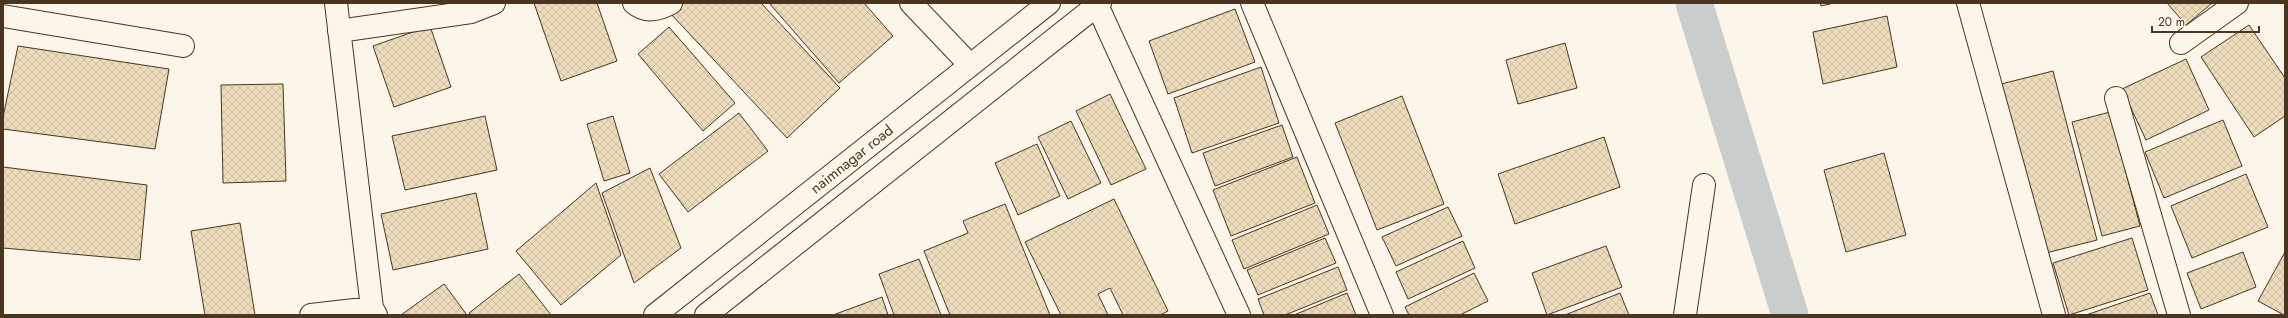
<svg xmlns="http://www.w3.org/2000/svg" width="2288" height="318" font-family="Jost,sans-serif">
<style>
.lines{fill:none;stroke-linecap:round;stroke-linejoin:round}
.canal{stroke:#c9cecd;stroke-width:37}
.building{fill:url(#building-cross-hatch);stroke:#4a3520}
.street-casing{stroke:#4a3520;stroke-width:24}
.highway-casing{stroke:#4a3520;stroke-width:24}
.street{stroke:#fbf6e9;stroke-width:22}
.highway{stroke:#fbf6e9;stroke-width:22}
.labels{text-anchor:middle;dominant-baseline:central;stroke-width:3;stroke-linejoin:round;paint-order:stroke}
.street-label{font-size:15px;fill:#4a3520;stroke:#fbf6e9}
</style>
<defs>
<pattern id="building-cross-hatch" width="8" height="8" patternUnits="userSpaceOnUse"><rect width="8" height="8" fill="#ecdcbc"/><path d="M0 0l8 8M0 8l8-8" fill="none" stroke="#ccbda1"/></pattern>
</defs>
<rect width="100%" height="100%" fill="#fbf6e9"/>
<g class="lines">
<path class="canal" d="M 1694,3 L 1790,315"/>
</g>
<path class="building" d="M 534,3 L 597,3 L 617,61 L 561,81 Z
M 680,3 L 761,3 L 840,88 L 787,138 L 670,13 Z
M 769,3 L 864,3 L 893,36 L 839,83 Z
M 1820,3 L 1834,3 L 1821,6 Z
M 2167,3 L 2212,3 L 2186,25 Z
M 1235,9 L 1255,62 L 1168,94 L 1149,41 Z
M 1887,16 L 1897,67 L 1823,84 L 1813,32 Z
M 2249,25 L 2285,78 L 2285,116 L 2254,137 L 2201,57 Z
M 430,26 L 451,87 L 394,107 L 373,46 Z
M 669,27 L 735,103 L 703,131 L 638,54 Z
M 1565,43 L 1577,88 L 1518,104 L 1506,60 Z
M 18,46 L 169,69 L 155,149 L 3,129 L 3,117 Z
M 2186,59 L 2209,110 L 2146,140 L 2122,89 Z
M 1261,67 L 1279,123 L 1192,153 L 1174,98 Z
M 2053,71 L 2097,240 L 2046,253 L 2001,84 Z
M 283,84 L 286,181 L 223,183 L 221,85 Z
M 1110,94 L 1146,169 L 1111,185 L 1076,111 Z
M 1402,96 L 1444,204 L 1377,230 L 1335,123 Z
M 2110,112 L 2140,226 L 2102,236 L 2072,122 Z
M 739,113 L 768,151 L 688,212 L 659,174 Z
M 485,116 L 497,170 L 405,190 L 392,136 Z
M 613,116 L 630,173 L 604,181 L 587,124 Z
M 2223,120 L 2242,166 L 2164,198 L 2145,152 Z
M 1071,121 L 1101,183 L 1068,199 L 1038,137 Z
M 1282,125 L 1293,157 L 1215,186 L 1203,153 Z
M 1604,137 L 1620,187 L 1515,224 L 1498,174 Z
M 1037,144 L 1060,196 L 1018,215 L 995,163 Z
M 1884,153 L 1906,235 L 1846,252 L 1824,170 Z
M 1297,157 L 1315,203 L 1231,236 L 1213,190 Z
M 3,167 L 147,185 L 140,260 L 3,248 Z
M 650,168 L 681,248 L 634,283 L 602,193 Z
M 2246,174 L 2268,227 L 2192,258 L 2171,206 Z
M 596,183 L 621,255 L 561,305 L 516,251 Z
M 476,193 L 488,249 L 393,270 L 381,214 Z
M 1114,199 L 1168,311 L 1160,315 L 1123,315 L 1110,288 L 1098,294 L 1108,315 L 1061,315 L 1025,242 Z
M 1005,204 L 1050,315 L 950,315 L 924,251 L 968,233 L 963,221 Z
M 1317,205 L 1329,234 L 1244,269 L 1232,240 Z
M 1448,207 L 1462,236 L 1396,266 L 1382,237 Z
M 240,223 L 255,315 L 205,315 L 191,231 Z
M 1325,238 L 1336,263 L 1258,295 L 1247,270 Z
M 2132,238 L 2148,290 L 2069,315 L 2053,263 Z
M 1463,241 L 1475,268 L 1408,299 L 1396,272 Z
M 1606,246 L 1622,287 L 1547,315 L 1532,273 Z
M 2243,252 L 2256,287 L 2201,309 L 2187,273 Z
M 2285,252 L 2285,315 L 2284,315 L 2258,301 Z
M 919,259 L 941,315 L 894,315 L 879,274 Z
M 1338,267 L 1347,290 L 1285,315 L 1264,315 L 1258,299 Z
M 1474,273 L 1488,301 L 1460,315 L 1409,315 L 1405,307 Z
M 519,274 L 551,315 L 471,315 L 469,313 Z
M 444,284 L 467,315 L 401,315 Z
M 1347,293 L 1356,315 L 1294,315 Z
M 1620,293 L 1629,315 L 1565,315 Z
M 2150,293 L 2158,315 L 2086,315 Z
M 882,297 L 888,315 L 833,315 Z"/>
<g class="lines">
<defs>
<path id="street" d="M 336,3 L 372,308 L 376,315
M 634,3 C 646,13 658,10 671,3
M 911,3 L 970,65
M 1252,3 L 1382,315
M 1968,3 L 2054,315
M 1097,5 L 1239,315
M 3,16 L 183,46
M 339,31 L 471,12 L 494,3
M 2181,43 L 2237,3
M 2116,98 L 2179,315
M 311,315 L 372,308
M 1685,315 L 1704,185"/>
<g id="highway">
<path id="s1" d="M 655,315 L 1049,3"/>
<path d="M 706,315 L 1100,3"/>
</g>
</defs>
<use href="#street" class="street-casing"/>
<use href="#highway" class="highway-casing"/>
<use href="#street" class="street"/>
<use href="#highway" class="highway"/>
</g>
<g class="labels">
<g class="street-label">
<text stroke="none"><textPath href="#s1" startOffset="251">naimnagar road</textPath></text>
</g>
</g>
<rect width="2288" height="318" fill="none" stroke="#4a3520" stroke-width="8"/>
<path d="M2152 26v6h107v-6" fill="none" stroke="#4a3520" stroke-width="2"/>
<text x="2158" y="26" font-size="12" fill="#4a3520" stroke="#fbf6e9" stroke-width="3" paint-order="stroke">20 m</text>
</svg>
